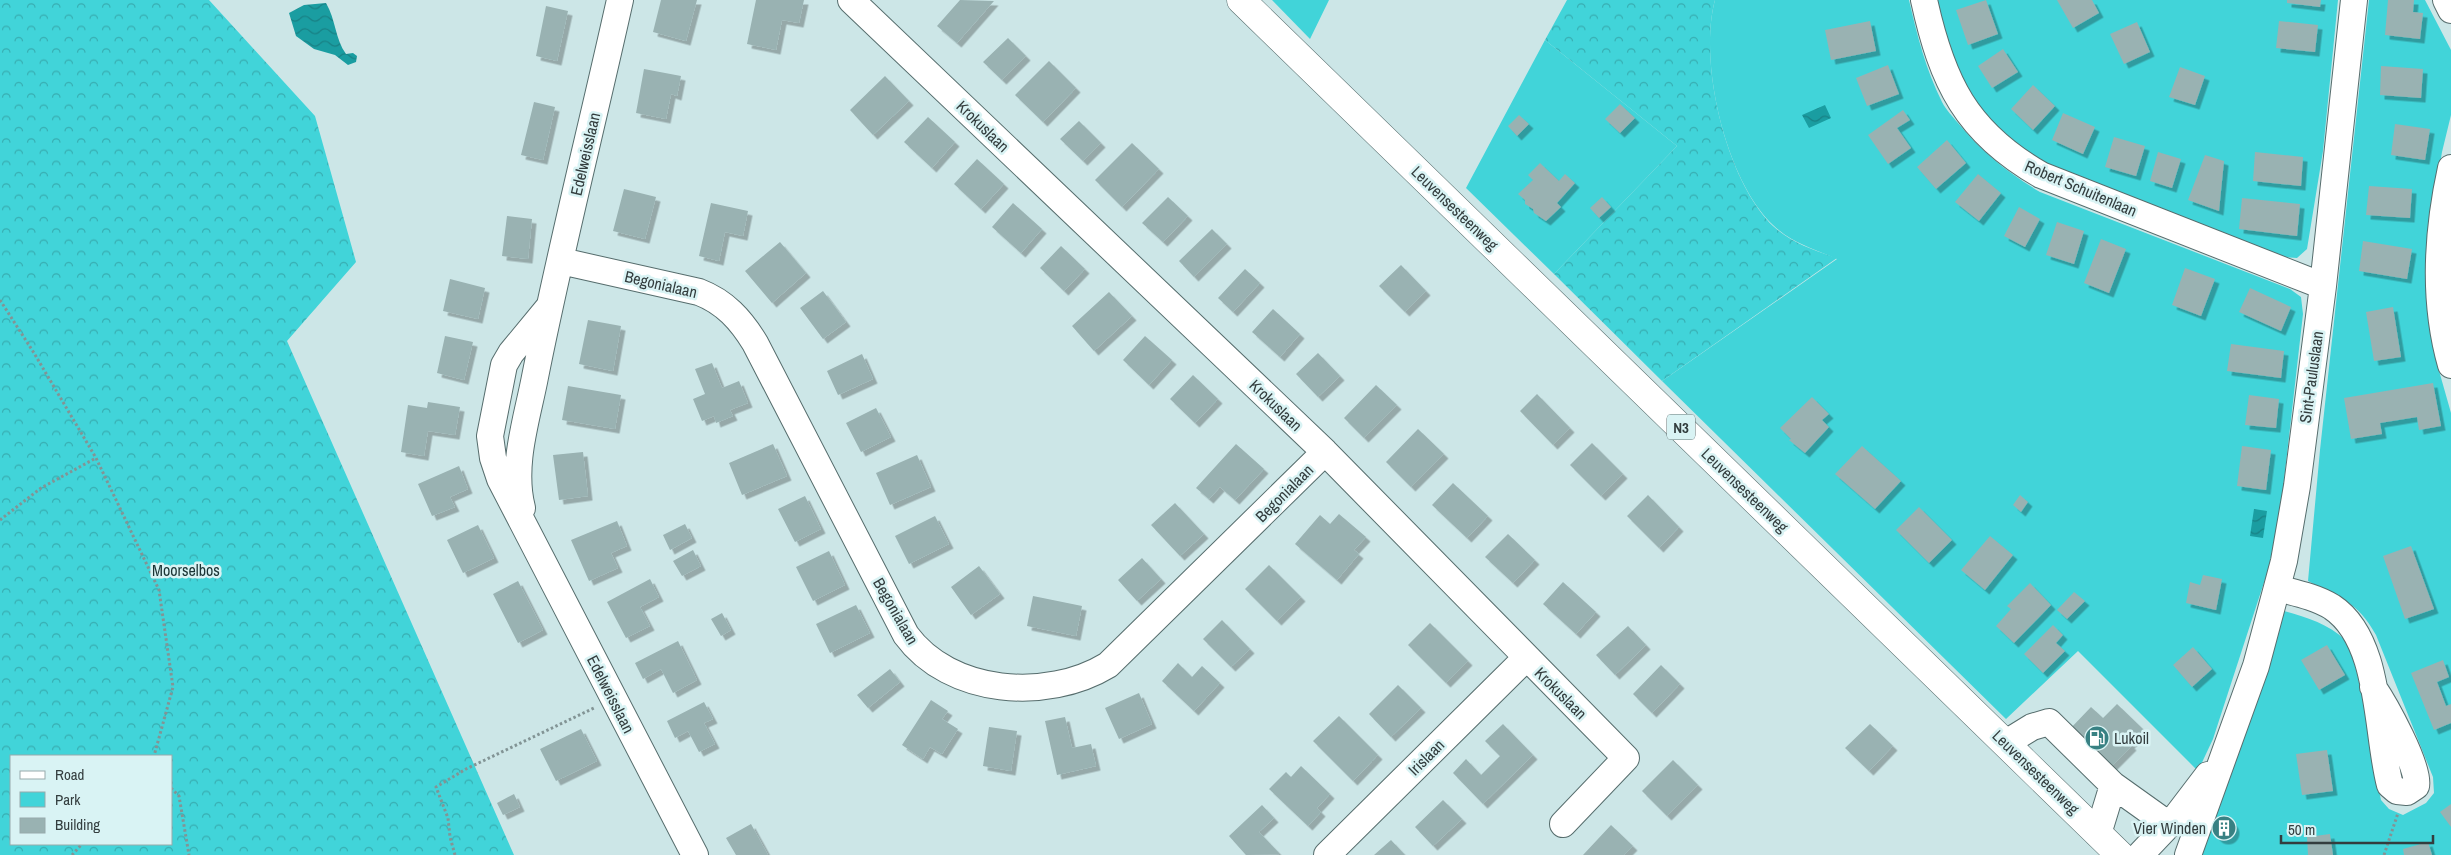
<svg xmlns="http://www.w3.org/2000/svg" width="2451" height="855" font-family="'Archivo Narrow',sans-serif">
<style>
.green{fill:#41d4d9}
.forest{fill:url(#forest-crowns);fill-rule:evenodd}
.water{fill:url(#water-waves)}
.building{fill:#99b2b2;filter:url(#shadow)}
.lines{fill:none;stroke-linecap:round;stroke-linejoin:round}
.minor-casing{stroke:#566d6d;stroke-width:28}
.major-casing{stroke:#566d6d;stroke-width:29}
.path{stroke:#829495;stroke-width:3;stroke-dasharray:2.5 2.5;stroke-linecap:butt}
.minor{stroke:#fff;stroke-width:26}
.major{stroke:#fff;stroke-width:28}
.labels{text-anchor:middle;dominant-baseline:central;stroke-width:5;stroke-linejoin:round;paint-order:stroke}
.shield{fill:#d9f3f4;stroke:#657475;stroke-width:1}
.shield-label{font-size:15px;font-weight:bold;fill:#333d3e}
.street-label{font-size:16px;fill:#333d3e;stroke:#d9f3f4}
.park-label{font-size:16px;fill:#1a3435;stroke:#d9f3f4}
.poi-label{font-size:16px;fill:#333d3e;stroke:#d9f3f4;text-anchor:start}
</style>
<defs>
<pattern id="forest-crowns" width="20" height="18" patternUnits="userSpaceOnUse" patternTransform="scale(1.25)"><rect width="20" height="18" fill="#41d4d9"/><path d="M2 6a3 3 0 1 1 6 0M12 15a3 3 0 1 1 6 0" fill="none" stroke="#37adb1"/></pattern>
<pattern id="water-waves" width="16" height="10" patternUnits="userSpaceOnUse" patternTransform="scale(1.25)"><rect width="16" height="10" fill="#1a9da1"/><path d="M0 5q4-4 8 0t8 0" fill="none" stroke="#188185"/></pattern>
<filter id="shadow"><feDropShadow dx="4.5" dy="4.5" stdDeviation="0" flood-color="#0004"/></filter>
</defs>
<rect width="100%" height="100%" fill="#cce6e7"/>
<path class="green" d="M 1272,0 L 1329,0 L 1310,39 Z
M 1715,0 L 1909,0 C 1917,35 1926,70 1942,102 C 1946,110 1953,117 1958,123 C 1982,152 2008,173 2040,192 L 2290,289 L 2301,297 L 2303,314 L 2282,498 L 2269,567 L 2213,739 L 2198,771 L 2078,651 L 2006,719 L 1662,381 L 1837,259 C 1813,248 1793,244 1773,225 C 1726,181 1698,62 1715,0 Z
M 1932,0 L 2338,0 L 2323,151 L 2307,249 L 2297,258 L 2281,257 L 2056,171 L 2014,144 L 1969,98 Z
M 2369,0 L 2425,0 L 2451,50 L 2451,115 L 2442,152 L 2433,206 L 2428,312 L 2434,353 L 2451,413 L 2451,855 L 2201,855 L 2284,611 C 2305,617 2329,624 2345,640 C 2358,653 2376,774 2381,800 L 2389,809 L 2403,815 L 2426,803 L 2434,793 L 2433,777 L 2376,635 C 2357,601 2340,598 2308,581 L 2320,450 Z
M 1545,40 L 1677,146 L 1554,274 L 1466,188 Z"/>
<path class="forest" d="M 0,0 L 209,0 L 315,116 L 356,262 L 287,341 L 514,855 L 0,855 ZM 11,756 L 171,756 L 171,844 L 11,844 Z
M 1567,0 L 1715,0 C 1698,62 1726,181 1773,226 C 1792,243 1813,250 1837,258 L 1662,381 L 1554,274 L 1677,146 L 1545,40 Z"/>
<path class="water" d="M 326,3 C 336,20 335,39 346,54 L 353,53 L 357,56 L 356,62 L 348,65 L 335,55 L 314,49 L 296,36 L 289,13 L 304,5 Z
M 1825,105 L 1831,118 L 1809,128 L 1802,115 Z
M 2254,509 L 2267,511 L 2263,538 L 2250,536 Z"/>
<path class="building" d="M 661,0 L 697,0 L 686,41 L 653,32 Z
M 756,0 L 804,0 L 799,23 L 782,20 L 776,50 L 747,44 Z
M 960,0 L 994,1 L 957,43 L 937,26 Z
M 1986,0 L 1998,34 L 1968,45 L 1956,10 Z
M 2057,0 L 2092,0 L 2099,13 L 2073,28 Z
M 2287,0 L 2321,0 L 2320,7 L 2287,3 Z
M 2388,0 L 2414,0 L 2413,12 L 2423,13 L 2420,39 L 2385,35 Z
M 546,6 L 568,11 L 557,61 L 536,56 Z
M 1870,21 L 1876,51 L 1831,60 L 1825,30 Z
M 2279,21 L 2318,25 L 2315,52 L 2276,48 Z
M 2137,22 L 2150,52 L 2124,64 L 2110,34 Z
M 1008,38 L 1026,56 L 1002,80 L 983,62 Z
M 2003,49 L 2018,72 L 1992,88 L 1978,66 Z
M 1049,61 L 1076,88 L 1043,122 L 1015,95 Z
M 1888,65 L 1899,94 L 1867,106 L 1856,78 Z
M 2381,66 L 2423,69 L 2421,98 L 2380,95 Z
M 2180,67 L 2205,76 L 2195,105 L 2169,97 Z
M 644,69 L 681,76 L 677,96 L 671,94 L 666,119 L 636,113 Z
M 885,76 L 909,101 L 873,135 L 850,110 Z
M 2033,85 L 2055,106 L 2033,130 L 2011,109 Z
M 534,102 L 555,107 L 543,160 L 521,155 Z
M 1620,104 L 1635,118 L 1620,133 L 1605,119 Z
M 1903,110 L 1910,120 L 1897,128 L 1911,148 L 1888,164 L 1868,135 Z
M 2063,113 L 2095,127 L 2083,154 L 2052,140 Z
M 1519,115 L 1529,124 L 1517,136 L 1508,126 Z
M 928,117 L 955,142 L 932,168 L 904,142 Z
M 1079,121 L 1101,143 L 1083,161 L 1060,139 Z
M 2395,124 L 2430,129 L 2425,160 L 2391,155 Z
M 2114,137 L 2145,146 L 2136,176 L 2105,167 Z
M 1947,140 L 1966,163 L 1936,189 L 1917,167 Z
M 1132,143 L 1159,169 L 1122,207 L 1095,180 Z
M 2158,152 L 2181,159 L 2172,188 L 2150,181 Z
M 2255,152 L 2303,157 L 2301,186 L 2253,181 Z
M 2205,155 L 2224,161 L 2219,211 L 2188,200 Z
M 977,159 L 1004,184 L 981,209 L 954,184 Z
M 1540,163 L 1559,181 L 1565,174 L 1575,183 L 1557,203 L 1561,207 L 1546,221 L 1534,213 L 1533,209 L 1525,204 L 1525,200 L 1518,194 L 1533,180 L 1528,175 Z
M 1978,174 L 2001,193 L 1979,221 L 1955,202 Z
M 2369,186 L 2412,189 L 2410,218 L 2366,215 Z
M 624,189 L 656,197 L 645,239 L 613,231 Z
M 1168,197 L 1188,216 L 1163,242 L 1142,223 Z
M 1602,197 L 1611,207 L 1599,218 L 1590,208 Z
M 2242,198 L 2300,204 L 2297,236 L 2239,229 Z
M 711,203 L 748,211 L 743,236 L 725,232 L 719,261 L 699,256 Z
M 1013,203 L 1042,229 L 1021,253 L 992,227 Z
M 2019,207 L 2040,219 L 2025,247 L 2004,236 Z
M 507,216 L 532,219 L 528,259 L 502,256 Z
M 2057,222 L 2084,231 L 2074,264 L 2046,255 Z
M 1212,229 L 1227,244 L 1194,277 L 1179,261 Z
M 2101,239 L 2126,249 L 2109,293 L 2084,283 Z
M 2363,241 L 2412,249 L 2407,279 L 2359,271 Z
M 780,242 L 806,273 L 772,303 L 745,271 Z
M 1061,246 L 1085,269 L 1064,291 L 1040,268 Z
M 1401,265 L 1426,291 L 1405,312 L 1379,286 Z
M 2185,268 L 2215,279 L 2201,316 L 2172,305 Z
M 1245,269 L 1260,283 L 1233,312 L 1218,298 Z
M 450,279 L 485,288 L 478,319 L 443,311 Z
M 2250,288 L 2291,307 L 2281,331 L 2239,312 Z
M 823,291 L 846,322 L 823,339 L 800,308 Z
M 1109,292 L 1132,316 L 1094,351 L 1072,326 Z
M 2393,307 L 2401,357 L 2374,361 L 2366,312 Z
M 1273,309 L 1300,334 L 1280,357 L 1252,332 Z
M 588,320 L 621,326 L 613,371 L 579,364 Z
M 445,336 L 473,342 L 464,380 L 437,373 Z
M 1145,336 L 1172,360 L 1149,385 L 1123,360 Z
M 2231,344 L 2284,351 L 2281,378 L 2227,371 Z
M 1318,353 L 1340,376 L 1318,397 L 1296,374 Z
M 862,354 L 873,379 L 838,395 L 827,371 Z
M 712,363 L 722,388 L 739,381 L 748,403 L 730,410 L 733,416 L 716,423 L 714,416 L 702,421 L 693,399 L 705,394 L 695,369 Z
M 1193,375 L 1218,399 L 1195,423 L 1170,399 Z
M 2433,383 L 2441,426 L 2419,430 L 2417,417 L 2380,423 L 2382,434 L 2351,439 L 2344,398 Z
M 1376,385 L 1397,405 L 1364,438 L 1344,418 Z
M 568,386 L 621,395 L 615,429 L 562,420 Z
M 1537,394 L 1570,428 L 1553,445 L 1520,411 Z
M 2249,395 L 2279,399 L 2276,428 L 2245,425 Z
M 1812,397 L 1829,414 L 1822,420 L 1829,427 L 1805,453 L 1789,440 L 1791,439 L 1780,428 Z
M 428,402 L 460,407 L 455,435 L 428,431 L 424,456 L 401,452 L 408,405 L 427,408 Z
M 876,408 L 891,437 L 861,452 L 846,423 Z
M 1418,429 L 1444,454 L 1411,487 L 1386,462 Z
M 1592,443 L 1623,474 L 1601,496 L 1570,465 Z
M 773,444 L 787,476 L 742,495 L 729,463 Z
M 1236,444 L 1264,469 L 1235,500 L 1220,487 L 1209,499 L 1196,488 Z
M 1862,446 L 1901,481 L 1875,509 L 1835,474 Z
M 2242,446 L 2271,450 L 2266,490 L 2237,486 Z
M 583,452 L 588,496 L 559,500 L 553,455 Z
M 917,455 L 931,487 L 890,505 L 876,473 Z
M 459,466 L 468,489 L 450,497 L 455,507 L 432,516 L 418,484 Z
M 1453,483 L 1488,516 L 1467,538 L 1432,505 Z
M 1648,495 L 1679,527 L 1659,548 L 1627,516 Z
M 2020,495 L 2028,502 L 2021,512 L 2013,505 Z
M 805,496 L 821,529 L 795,542 L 778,509 Z
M 1175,503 L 1204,534 L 1180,556 L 1151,525 Z
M 1919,507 L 1952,540 L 1929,563 L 1896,530 Z
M 1339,514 L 1366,537 L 1354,550 L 1359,554 L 1337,580 L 1295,544 L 1320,515 L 1330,524 Z
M 935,516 L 949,544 L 909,564 L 895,536 Z
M 617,521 L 627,546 L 611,553 L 618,568 L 589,581 L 571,540 Z
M 685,524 L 692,538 L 670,550 L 663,535 Z
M 478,525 L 494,558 L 463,573 L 447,540 Z
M 1508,534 L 1535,560 L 1513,583 L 1485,557 Z
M 1990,536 L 2013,555 L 1985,590 L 1961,570 Z
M 2411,546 L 2434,609 L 2405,619 L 2383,556 Z
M 693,550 L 701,566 L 682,576 L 673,561 Z
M 829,551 L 845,585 L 813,601 L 796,567 Z
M 1142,558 L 1161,579 L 1137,601 L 1118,580 Z
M 1269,565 L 1301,597 L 1277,621 L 1245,589 Z
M 979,566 L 1000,594 L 971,615 L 951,587 Z
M 2203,575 L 2222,579 L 2216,610 L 2186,603 L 2190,582 L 2200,585 Z
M 650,579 L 659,597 L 640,607 L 650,626 L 626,638 L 607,602 Z
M 518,581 L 543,630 L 518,643 L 493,594 Z
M 1563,582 L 1596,612 L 1576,634 L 1543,604 Z
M 2030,583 L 2051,605 L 2014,643 L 1996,626 L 2011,609 L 2007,606 Z
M 2074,592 L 2085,601 L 2067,619 L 2057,610 Z
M 1033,596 L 1082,606 L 1076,636 L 1027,626 Z
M 856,605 L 870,633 L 830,653 L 816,624 Z
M 722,613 L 731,630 L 721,636 L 711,619 Z
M 1222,620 L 1250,649 L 1231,667 L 1203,639 Z
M 1430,623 L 1468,661 L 1446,683 L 1408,645 Z
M 2053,625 L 2063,635 L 2056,643 L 2065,651 L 2043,673 L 2024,654 Z
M 1628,626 L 1646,645 L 1615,675 L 1596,655 Z
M 678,641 L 697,680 L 673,693 L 661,669 L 643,679 L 635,663 Z
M 2327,645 L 2345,675 L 2319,690 L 2301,660 Z
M 2193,647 L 2212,669 L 2192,687 L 2173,665 Z
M 2443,660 L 2449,677 L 2437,682 L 2446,706 L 2451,704 L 2451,723 L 2434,730 L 2411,673 Z
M 1178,663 L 1192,677 L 1202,666 L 1220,683 L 1194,711 L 1162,681 Z
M 1661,665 L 1680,684 L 1652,713 L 1633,694 Z
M 890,669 L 900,682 L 868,708 L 857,695 Z
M 1398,685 L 1421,708 L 1391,737 L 1369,714 Z
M 1139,693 L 1152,724 L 1119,739 L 1105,708 Z
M 931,700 L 948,711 L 942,719 L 958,729 L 942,754 L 930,747 L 923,759 L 902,745 Z
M 704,702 L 713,719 L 704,723 L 715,744 L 699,752 L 688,731 L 675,738 L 667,721 Z
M 2117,704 L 2144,730 L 2130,744 L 2132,746 L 2108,770 L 2068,731 L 2091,707 L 2103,718 Z
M 1339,716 L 1378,755 L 1353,781 L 1313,741 Z
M 1065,717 L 1072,748 L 1091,744 L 1096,766 L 1057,775 L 1045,721 Z
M 1503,724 L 1533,755 L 1483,804 L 1453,773 L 1466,759 L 1481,775 L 1500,756 L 1485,741 Z
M 1870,724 L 1893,746 L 1869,771 L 1845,748 Z
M 989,727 L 1017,731 L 1011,771 L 983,766 Z
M 581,729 L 597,761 L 556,781 L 540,749 Z
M 2327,750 L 2333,791 L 2302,795 L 2296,754 Z
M 1673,760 L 1698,785 L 1667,816 L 1642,791 Z
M 1301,766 L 1330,794 L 1317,808 L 1321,812 L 1308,826 L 1269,789 L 1286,772 L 1291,777 Z
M 514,794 L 520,807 L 503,815 L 497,803 Z
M 1443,800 L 1462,819 L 1433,846 L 1415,827 Z
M 2451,804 L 2451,827 L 2440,812 Z
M 1262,805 L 1274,818 L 1259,832 L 1280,854 L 1246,855 L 1229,836 Z
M2213 829a11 11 0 1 1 22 0a11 11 0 1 1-22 0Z
M 751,824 L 768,855 L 736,855 L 726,838 Z
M 1611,825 L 1633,846 L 1624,855 L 1583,855 Z
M 2330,834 L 2333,855 L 2308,855 L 2307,837 Z
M 1391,840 L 1405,855 L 1374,855 Z
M 2428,842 L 2432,855 L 2404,855 L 2403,849 Z"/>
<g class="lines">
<defs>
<path id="minor" d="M 851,0 L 1325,452 L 1626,758 L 1563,824
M 1924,0 C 1942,82 1966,132 2041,175 L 2323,286
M 2446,0 L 2451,10
M 2451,168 C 2437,232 2433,302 2451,365
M 561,261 L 699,292 C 725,302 741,320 755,343 L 906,635 C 950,695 1047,702 1108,665 L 1325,452
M 549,307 L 511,353 L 504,365 L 490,436 L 493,458 L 500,479 L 695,855
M 522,508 C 511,465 527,419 535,377 C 560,251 592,126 620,0
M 2277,588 C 2296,593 2316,597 2332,607 C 2382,640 2376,734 2390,785 L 2397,791 L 2407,792 L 2416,786 C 2421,769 2384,703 2373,687
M 2006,743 L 2032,727 L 2049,722 L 2113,785 L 2098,834
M 2113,785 L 2169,825
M 1327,855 L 1526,658
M 2140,855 L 2176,817 L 2208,775
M 2188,855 L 2256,666 L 2284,561 L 2297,486 L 2323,286 L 2354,0"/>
<path id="major" d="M 1241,0 L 2120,855"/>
</defs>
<use href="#minor" class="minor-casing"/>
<use href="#major" class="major-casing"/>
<path class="path" d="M 0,300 L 34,353 L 96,458 L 159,590 L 173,687 L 154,756
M 0,520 L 41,488 L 96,458
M 171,788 L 179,796 L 189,855
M 72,855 L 82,844
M 455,855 L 450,837 L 448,818 L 436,787 L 466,769 L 594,708
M 2384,855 L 2398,813"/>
<use href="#minor" class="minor"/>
<use href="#major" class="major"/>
</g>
<defs>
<symbol id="fuel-disc" viewBox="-11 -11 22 22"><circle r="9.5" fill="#388183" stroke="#d9f3f4"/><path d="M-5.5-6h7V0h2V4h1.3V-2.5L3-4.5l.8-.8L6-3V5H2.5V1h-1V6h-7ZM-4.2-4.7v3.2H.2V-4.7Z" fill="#fff"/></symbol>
<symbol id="building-disc" viewBox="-11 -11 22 22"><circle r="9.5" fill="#388183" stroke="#d9f3f4"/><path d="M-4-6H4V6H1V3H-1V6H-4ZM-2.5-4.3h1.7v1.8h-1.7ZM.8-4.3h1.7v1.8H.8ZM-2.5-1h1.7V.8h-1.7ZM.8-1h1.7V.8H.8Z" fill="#fff"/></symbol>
</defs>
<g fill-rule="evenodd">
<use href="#fuel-disc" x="2083" y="724" width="28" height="28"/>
<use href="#building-disc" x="2210" y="814" width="28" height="28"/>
</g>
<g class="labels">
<rect class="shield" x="1667" y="414.5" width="28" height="25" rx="4"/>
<g class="shield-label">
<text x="1681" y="427">N3</text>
</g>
<g class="street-label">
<text transform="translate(983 126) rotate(44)">Krokuslaan</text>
<text transform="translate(585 154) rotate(-77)">Edelweisslaan</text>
<text transform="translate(2081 188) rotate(23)">Robert Schuitenlaan</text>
<text transform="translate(1455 208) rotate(44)">Leuvensesteenweg</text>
<text transform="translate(661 284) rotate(13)">Begonialaan</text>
<text transform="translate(2311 377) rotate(-82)">Sint-Pauluslaan</text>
<text transform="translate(1276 405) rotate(44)">Krokuslaan</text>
<text transform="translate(1745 490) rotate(44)">Leuvensesteenweg</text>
<text transform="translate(1284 493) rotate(-45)">Begonialaan</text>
<text transform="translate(896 611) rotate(60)">Begonialaan</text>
<text transform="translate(1561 693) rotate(45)">Krokuslaan</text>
<text transform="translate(611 694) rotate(63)">Edelweisslaan</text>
<text transform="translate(1426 757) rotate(-45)">Irislaan</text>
<text transform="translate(2036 772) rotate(44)">Leuvensesteenweg</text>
</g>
<g class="park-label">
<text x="186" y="570">Moorselbos</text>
</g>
<g class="poi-label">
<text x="2114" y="738">Lukoil</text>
<text x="2206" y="828" text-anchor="end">Vier Winden</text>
</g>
</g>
<rect x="10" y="755" width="162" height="90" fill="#d9f3f4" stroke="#97aaab"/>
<rect x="20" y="771" width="25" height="8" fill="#ffffff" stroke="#97aaab"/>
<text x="55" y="780" font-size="15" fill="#333d3e">Road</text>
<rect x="20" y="792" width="25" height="15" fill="#41d4d9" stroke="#97aaab"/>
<text x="55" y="805" font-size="15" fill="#333d3e">Park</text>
<rect x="20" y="818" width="25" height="15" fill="#99b2b2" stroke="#97aaab"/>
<text x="55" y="830" font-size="15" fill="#333d3e">Building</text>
<path d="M2281 835v8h152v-8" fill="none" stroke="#333d3e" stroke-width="2.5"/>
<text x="2288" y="835" font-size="15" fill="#333d3e" stroke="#d9f3f4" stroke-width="4" paint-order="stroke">50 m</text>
</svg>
